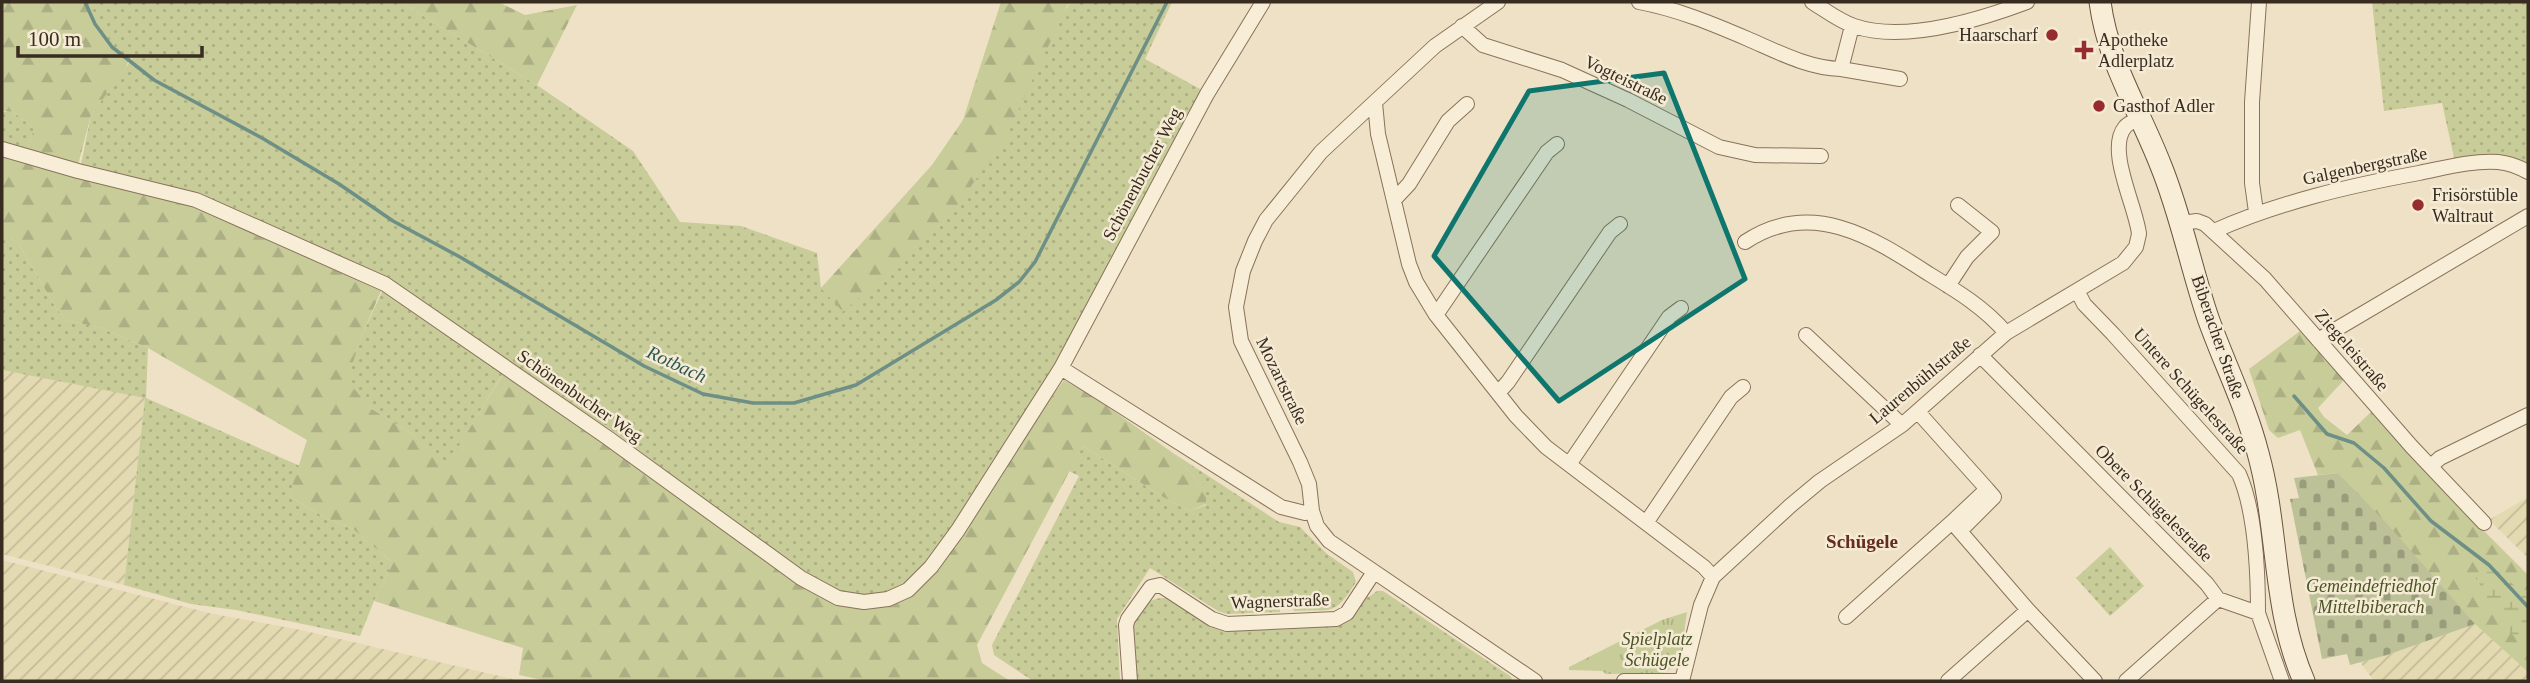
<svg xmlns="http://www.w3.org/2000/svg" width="2530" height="683" font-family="Georgia,serif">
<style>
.farmland{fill:url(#farmland-furrows)}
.grass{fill:url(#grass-dots)}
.forest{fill:url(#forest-firs)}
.wetland{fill:url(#wetland-marsh)}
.cemetery{fill:url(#cemetery-stones)}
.park{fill:url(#park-tufts)}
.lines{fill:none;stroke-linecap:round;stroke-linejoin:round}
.stream{stroke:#6d8f86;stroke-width:3.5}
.street-casing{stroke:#88725b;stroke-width:16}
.secondary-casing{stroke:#6a533e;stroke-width:23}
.street{stroke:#f8eed8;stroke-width:14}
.secondary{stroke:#f8eed8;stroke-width:21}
.marked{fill:#0f766e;fill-opacity:0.2;stroke:#0f766e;stroke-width:5;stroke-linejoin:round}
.poi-dot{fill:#962c2f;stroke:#f5ebd4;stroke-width:2.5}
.labels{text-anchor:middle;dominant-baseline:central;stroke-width:5;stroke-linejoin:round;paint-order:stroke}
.poi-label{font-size:18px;fill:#382b1f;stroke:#f5ebd4;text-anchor:start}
.street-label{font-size:18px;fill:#382b1f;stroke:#f5ebd4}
.park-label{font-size:18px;font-style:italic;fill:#4a5426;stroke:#f5ebd4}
.water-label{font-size:19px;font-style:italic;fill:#2e5854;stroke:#f5ebd4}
.neighbourhood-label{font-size:19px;font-weight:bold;fill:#642c1f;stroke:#f5ebd4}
</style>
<defs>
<pattern id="farmland-furrows" width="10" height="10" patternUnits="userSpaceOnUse" patternTransform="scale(1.75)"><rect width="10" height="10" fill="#e3dab2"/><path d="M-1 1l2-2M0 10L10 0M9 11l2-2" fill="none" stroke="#c4bb99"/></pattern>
<pattern id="grass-dots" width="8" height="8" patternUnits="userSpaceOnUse" patternTransform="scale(1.75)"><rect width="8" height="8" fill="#c7cc98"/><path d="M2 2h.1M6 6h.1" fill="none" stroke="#acaf83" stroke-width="1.8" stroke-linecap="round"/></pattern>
<pattern id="forest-firs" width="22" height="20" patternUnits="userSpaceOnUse" patternTransform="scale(1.75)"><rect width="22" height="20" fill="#c7cc98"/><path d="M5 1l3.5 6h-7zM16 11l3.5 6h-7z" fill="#acaf83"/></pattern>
<pattern id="wetland-marsh" width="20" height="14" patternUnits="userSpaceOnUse" patternTransform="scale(1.75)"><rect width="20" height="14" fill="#c7cc98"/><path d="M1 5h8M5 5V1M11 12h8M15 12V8" fill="none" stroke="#acaf83"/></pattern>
<pattern id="cemetery-stones" width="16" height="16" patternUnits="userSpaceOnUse" patternTransform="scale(1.75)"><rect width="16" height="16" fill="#bcc197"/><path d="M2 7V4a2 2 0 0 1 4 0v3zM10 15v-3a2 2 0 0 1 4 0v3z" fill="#9a9d7b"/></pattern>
<pattern id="park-tufts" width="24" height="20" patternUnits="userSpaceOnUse" patternTransform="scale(1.75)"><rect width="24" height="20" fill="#c7cc98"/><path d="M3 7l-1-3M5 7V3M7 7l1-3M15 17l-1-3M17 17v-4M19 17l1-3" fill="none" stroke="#acaf83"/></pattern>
</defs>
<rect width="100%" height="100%" fill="#eee1c5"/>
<path class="farmland" d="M 2,370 L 145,397 L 124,585 L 2,554 Z
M 2528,497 L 2528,558 L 2489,520 Z
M 2,560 L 209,613 L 301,630 L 521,681 L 2,681 Z
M 2475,624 L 2528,672 L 2528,681 L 2374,681 L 2360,662 L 2387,655 Z"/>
<path class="grass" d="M 85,2 L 402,3 L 537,85 L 633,151 L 680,222 L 741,226 L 817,253 L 821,288 L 843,311 L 1071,2 L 1172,2 L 1145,59 L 1202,90 L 1055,372 L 928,564 L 905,585 L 887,594 L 865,597 L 839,594 L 803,573 L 613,431 L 508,365 L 444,471 L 414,435 L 370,408 L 346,380 L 362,335 L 388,279 L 80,169 L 91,115 L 134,56 L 129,60 C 108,43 96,26 85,2 Z
M 2372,2 L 2528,2 L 2528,166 L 2455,162 L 2442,103 L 2384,111 Z
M 2,112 L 13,112 L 34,128 L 26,153 L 2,146 Z
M 2,227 L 20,246 L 56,308 L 66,320 L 101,328 L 148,348 L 146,398 L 300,466 L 289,496 L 324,517 L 353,529 L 393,563 L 374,601 L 360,636 L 236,610 L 191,604 L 124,585 L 145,398 L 2,370 Z
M 1083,446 L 1163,497 L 1190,511 L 1206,505 L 1206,491 L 1173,453 L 1279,522 L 1300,527 L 1327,554 L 1353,572 L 1356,582 C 1334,617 1333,609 1294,611 L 1293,602 L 1280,602 L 1280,612 L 1227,614 L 1218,611 L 1150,568 L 1117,619 L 1120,681 L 1033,681 L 994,655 L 992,645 L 1079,476 L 1069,471 Z
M 2110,547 L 2144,586 L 2110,616 L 2076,578 Z
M 1377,591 L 1383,591 L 1510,676 L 1513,681 L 1135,681 C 1134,664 1130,644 1133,627 C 1135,610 1154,592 1171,600 C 1191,611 1205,627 1228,631 L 1341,625 L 1350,620 L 1366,596 L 1369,597 Z"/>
<path class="forest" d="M 2,2 L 85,2 C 96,26 108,43 129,60 L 125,69 L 91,115 L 77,169 L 26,153 L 34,128 L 13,112 L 2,111 Z
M 396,2 L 498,2 L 525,15 L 577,5 L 537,85 L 402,3 Z
M 1001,2 L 1071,2 L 1067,6 L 1004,141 L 950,215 L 843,312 L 821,288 L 932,165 L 963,120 Z
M 2,153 L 194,202 L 381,291 L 362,335 L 347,380 L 370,408 L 414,435 L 444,470 L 503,374 L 836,602 L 909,594 L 1064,380 L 1094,397 L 1173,453 L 1206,491 L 1206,504 L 1190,511 L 1163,497 L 1083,446 L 977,645 L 982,663 L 1010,681 L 547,681 L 519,675 L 523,648 L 374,601 L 393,563 L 353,529 L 324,517 L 289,496 L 307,440 L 148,348 L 101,328 L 66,320 L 56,308 L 20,246 L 2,227 Z
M 2300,331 L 2344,380 L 2318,408 L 2324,417 L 2347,435 L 2372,411 L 2479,526 L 2528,575 L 2528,672 L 2475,624 L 2338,473 L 2318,475 L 2300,430 L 2278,438 L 2269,430 L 2249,369 Z"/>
<path class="wetland" d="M 2498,571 L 2528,598 L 2528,645 L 2506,630 L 2473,573 Z"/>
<path class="cemetery" d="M 2338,473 L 2390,527 L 2475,624 L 2387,655 L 2350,665 L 2347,654 L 2322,659 L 2290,499 L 2299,498 L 2294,478 Z"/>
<path class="park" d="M 1687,612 L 1680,662 L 1664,673 L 1606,674 L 1602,671 L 1569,670 L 1569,667 L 1662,620 Z"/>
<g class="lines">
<path class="stream" d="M 85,2 L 95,24 L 112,47 L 154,80 L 262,138 L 339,184 L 393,221 L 460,257 L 644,366 L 703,394 L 753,403 L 794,403 L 856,385 L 996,300 L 1019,282 L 1035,262 L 1167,2
M 2294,396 L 2327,434 L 2354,443 L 2384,468 L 2431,521 L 2489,565 L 2528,607"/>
<defs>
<path id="street" d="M 1498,2 L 1435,46 L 1321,152 L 1266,220 L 1255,241 L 1243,271 L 1236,307 L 1241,341 L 1300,462 L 1309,484 L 1312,511 L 1317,526 L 1329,541 L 1535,681
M 1639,2 C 1677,9 1713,24 1748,39 C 1778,52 1808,68 1841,69 L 1852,26
M 1812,2 C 1825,10 1839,21 1854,26 C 1904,43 1979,20 2027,2
M 1462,26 L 1483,45 L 1562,70 L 1628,100 L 1719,147 L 1755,155 L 1821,156
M 1841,69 L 1900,79
M 1375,103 L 1378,134 L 1409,264 L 1416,282 L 1436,315 L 1516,416 L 1546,447 L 1704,567 L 1713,577
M 2,149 L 78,171 L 196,200 L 385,284 L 608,438 L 801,578 L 838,598 L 864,602 L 888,599 L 908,590 L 931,567 L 958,530 L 1061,368 L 1207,94 L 1263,2
M 1394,200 L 1409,184 L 1448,121 L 1467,104
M 2256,212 L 2252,183 L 2252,102 L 2259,2
M 2181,223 L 2197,221 L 2205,224 L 2265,279 L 2412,447 L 2484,523
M 2214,231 C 2280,202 2348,186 2419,173 C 2444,168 2473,160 2498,162 C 2509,163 2519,167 2528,172
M 1745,242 C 1811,198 1872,237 1929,274 C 1957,291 1985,308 2006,333
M 1948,286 L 1967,257 L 1992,232 L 1958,205
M 2078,292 L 2084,304 L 2113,334 L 2239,474 C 2255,510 2258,573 2258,613
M 1436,315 L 1547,152 L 1557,144
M 1806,335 L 1902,425
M 2318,340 L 2528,216
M 1980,355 L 2207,584 L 2218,599 L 2258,613 L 2282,681
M 1061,368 L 1281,507 L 1305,513 L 1312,511
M 1498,393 L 1508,382 L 1610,232 L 1620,224
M 1918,412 L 1987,489 L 1952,522 L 2028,610 L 2095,681
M 1570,463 L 1669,317 L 1681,308
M 2431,466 L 2440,458 L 2528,415
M 1646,523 L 1731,397 L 1743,387
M 1960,531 L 1994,497 L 1987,489
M 1846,617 L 1952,522
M 1130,681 L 1126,625 L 1128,619 L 1151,587 L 1160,585 L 1212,619 L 1227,624 L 1336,619 L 1347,613 L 1374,572
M 1624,681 L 1679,681
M 1682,681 L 1701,605 L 1713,577 L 1790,506 L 1820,481 L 1902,425 L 2006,333 L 2123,263 L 2136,247 L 2139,234 C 2136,206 2106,150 2125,127 C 2128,123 2134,121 2139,119
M 1948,681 L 2028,610
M 2126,681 L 2218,599"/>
<path id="secondary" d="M 2100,2 C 2108,63 2139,109 2161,166 C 2181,215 2191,268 2208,318 C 2224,363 2246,406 2258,453 C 2279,528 2272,608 2304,681"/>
</defs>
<use href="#street" class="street-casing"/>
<use href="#secondary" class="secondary-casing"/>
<use href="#street" class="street"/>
<use href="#secondary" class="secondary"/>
</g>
<path class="marked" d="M 1664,73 L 1745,279 L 1559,401 L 1434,256 L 1529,91 Z"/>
<g class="poi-dot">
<circle cx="2052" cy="35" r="7"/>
<path d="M2080.5 39.5h7v7h7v7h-7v7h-7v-7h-7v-7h7z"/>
<circle cx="2099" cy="106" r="7"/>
<circle cx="2418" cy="205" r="7"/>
</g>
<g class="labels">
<g class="poi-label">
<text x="2038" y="35" text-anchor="end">Haarscharf</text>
<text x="2098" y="40">Apotheke<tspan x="2098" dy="21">Adlerplatz</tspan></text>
<text x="2113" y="106">Gasthof Adler</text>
<text x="2432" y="195">Frisörstüble<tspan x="2432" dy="21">Waltraut</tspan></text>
</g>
<g class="street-label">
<text transform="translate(1626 80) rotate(26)">Vogteistraße</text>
<text transform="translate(2365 166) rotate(-12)">Galgenbergstraße</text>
<text transform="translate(1142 174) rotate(-62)">Schönenbucher Weg</text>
<text transform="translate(2218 337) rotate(71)">Biberacher Straße</text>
<text transform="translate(2352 350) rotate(49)">Ziegeleistraße</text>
<text transform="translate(1920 380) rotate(-40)">Laurenbühlstraße</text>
<text transform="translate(1282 381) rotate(64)">Mozartstraße</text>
<text transform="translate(2191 391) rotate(48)">Untere Schügelestraße</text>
<text transform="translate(580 396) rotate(35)">Schönenbucher Weg</text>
<text transform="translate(2154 503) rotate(45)">Obere Schügelestraße</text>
<text transform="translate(1280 601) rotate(-2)">Wagnerstraße</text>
</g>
<g class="park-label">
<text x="2371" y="586">Gemeindefriedhof<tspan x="2371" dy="21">Mittelbiberach</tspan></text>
<text x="1657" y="639">Spielplatz<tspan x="1657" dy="21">Schügele</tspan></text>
</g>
<g class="water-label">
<text transform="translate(677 364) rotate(25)">Rotbach</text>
</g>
<g class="neighbourhood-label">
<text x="1862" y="541">Schügele</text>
</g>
</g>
<rect width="2530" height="683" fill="none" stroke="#382b1f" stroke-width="7"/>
<path d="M18 46v10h184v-10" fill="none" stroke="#382b1f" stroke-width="3.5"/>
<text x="28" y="46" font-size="21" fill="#382b1f" stroke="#f5ebd4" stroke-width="5" paint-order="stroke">100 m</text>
</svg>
